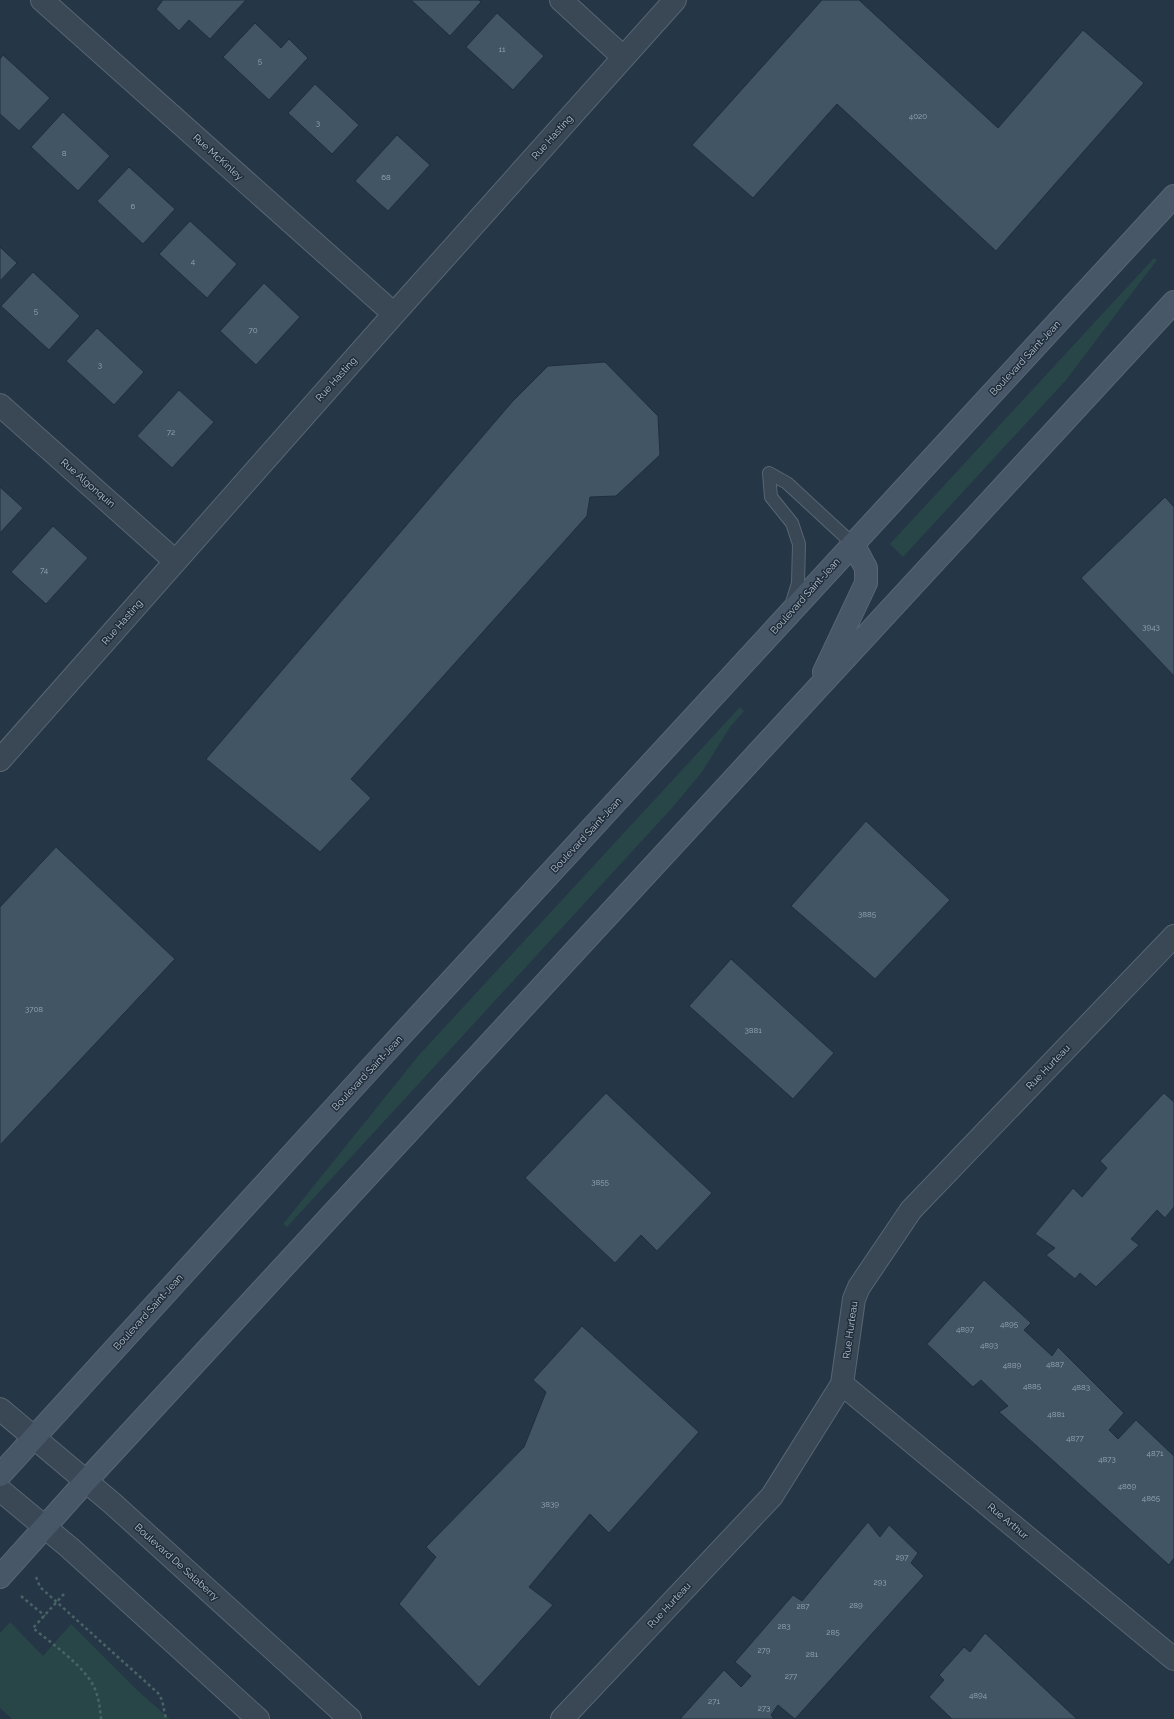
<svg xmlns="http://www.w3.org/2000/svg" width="1174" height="1719" font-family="Raleway,sans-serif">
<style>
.green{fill:#284647}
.building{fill:#415565;stroke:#212f3d}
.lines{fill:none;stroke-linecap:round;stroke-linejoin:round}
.service-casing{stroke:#596672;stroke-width:14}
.minor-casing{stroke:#596672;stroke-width:24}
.tertiary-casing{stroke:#596672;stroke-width:24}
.secondary-casing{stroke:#596672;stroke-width:24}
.path{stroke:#486465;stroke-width:2.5;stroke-dasharray:3 3;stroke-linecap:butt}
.service{stroke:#3a4855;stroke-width:12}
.minor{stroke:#3a4855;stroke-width:22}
.tertiary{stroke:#3a4855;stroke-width:22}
.secondary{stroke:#485768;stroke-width:22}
.labels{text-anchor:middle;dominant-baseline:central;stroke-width:3;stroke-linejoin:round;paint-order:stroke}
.number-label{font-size:8px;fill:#9aa8b4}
.street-label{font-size:10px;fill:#b8c3ce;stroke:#1f2d3b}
</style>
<rect width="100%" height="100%" fill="#253646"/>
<path class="green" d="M 1154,258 L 1157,260 L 1066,380 L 903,557 L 890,544 Z
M 740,707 L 744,711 L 730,727 L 702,772 L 672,808 L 287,1227 L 283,1224 L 419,1055 Z
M 10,1622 L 43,1656 L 71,1624 L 138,1691 L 170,1719 L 12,1719 L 0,1708 L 0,1633 Z"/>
<path class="building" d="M 163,0 L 246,0 L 210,39 L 189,20 L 179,31 L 156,9 Z
M 411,0 L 479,0 L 481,2 L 450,36 Z
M 822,0 L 859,0 L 998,128 L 1083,30 L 1144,83 L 996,251 L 837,104 L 753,198 L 692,145 Z
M 497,13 L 544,56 L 513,90 L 466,47 Z
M 255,23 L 281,48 L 289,39 L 308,58 L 269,100 L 223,57 Z
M 3,55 L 50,98 L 19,131 L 0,114 L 0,59 Z
M 315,84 L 359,125 L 332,154 L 288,113 Z
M 63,112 L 110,156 L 78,191 L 31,147 Z
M 397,135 L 430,165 L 388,211 L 355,181 Z
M 129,167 L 175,209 L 143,244 L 97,201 Z
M 190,221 L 237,264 L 207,298 L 159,254 Z
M 0,247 L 17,263 L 0,281 Z
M 33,272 L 80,316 L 49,350 L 1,306 Z
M 264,283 L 300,317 L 256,365 L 220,331 Z
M 97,328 L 144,372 L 114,405 L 66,361 Z
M 605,362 L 658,416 L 660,455 L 616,496 L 590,497 L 587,516 L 351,779 L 371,798 L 320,852 L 206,759 L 512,402 L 548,366 Z
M 179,390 L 214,422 L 172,468 L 137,436 Z
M 0,487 L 23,508 L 0,533 Z
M 1165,497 L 1174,507 L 1174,676 L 1081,578 Z
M 53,526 L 88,558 L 46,604 L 11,572 Z
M 866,821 L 950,900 L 875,979 L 791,906 Z
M 56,847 L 175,959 L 0,1145 L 0,907 Z
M 731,959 L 834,1053 L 793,1099 L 689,1006 Z
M 606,1093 L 712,1193 L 657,1251 L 641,1235 L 615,1263 L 525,1178 Z
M 1164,1093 L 1174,1102 L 1174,1207 L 1165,1218 L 1157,1210 L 1131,1239 L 1139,1245 L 1096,1287 L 1080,1273 L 1075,1279 L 1046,1255 L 1055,1248 L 1035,1234 L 1073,1188 L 1082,1197 L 1107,1168 L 1100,1161 Z
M 984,1280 L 1031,1323 L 1024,1330 L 1052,1356 L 1058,1347 L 1124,1413 L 1109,1430 L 1118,1439 L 1136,1420 L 1174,1456 L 1174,1558 L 1169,1565 L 999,1412 L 1008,1406 L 981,1380 L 973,1387 L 927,1344 Z
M 582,1326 L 699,1432 L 609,1533 L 590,1514 L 529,1587 L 553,1605 L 479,1687 L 399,1604 L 436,1557 L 426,1547 L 524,1447 L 546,1392 L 533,1380 Z
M 868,1522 L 880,1537 L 889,1525 L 918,1553 L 911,1563 L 924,1576 L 795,1719 L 778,1705 L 771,1715 L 774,1719 L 680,1719 L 724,1670 L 741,1687 L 751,1676 L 735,1662 L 793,1595 L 802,1601 Z
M 985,1633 L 1077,1719 L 952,1719 L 929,1697 L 944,1680 L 939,1675 L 964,1647 L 970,1652 Z"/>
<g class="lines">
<defs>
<path id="service" d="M 769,473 L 771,497 L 792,523 L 799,544 L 798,583 L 791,606
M 769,473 L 787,483 L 853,544"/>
<path id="minor" d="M 42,0 L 394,314
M 561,0 L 623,57
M 0,405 L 175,561
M 0,760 L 394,314 L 675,0
M 842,1384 L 1174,1659
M 562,1719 L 772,1496 L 842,1384 L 854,1299 L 859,1287 L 911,1210 L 1174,936"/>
<path id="tertiary" d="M 0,1409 L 112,1503 L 350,1719
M 0,1490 L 70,1548 L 258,1719"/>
<path id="secondary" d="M 824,672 L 866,583 L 866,568 L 853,544
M 0,1475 L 369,1070 L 1174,196
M 0,1577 L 86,1481 L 1174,302"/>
</defs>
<use href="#service" class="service-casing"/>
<use href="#minor" class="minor-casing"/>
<use href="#tertiary" class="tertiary-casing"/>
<use href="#secondary" class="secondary-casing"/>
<path class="path" d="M 36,1577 L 40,1587 L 158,1693 L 162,1700 L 166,1719
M 64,1594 L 33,1628 C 52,1644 85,1666 95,1689 C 99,1699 100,1708 101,1719
M 21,1596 L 45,1616"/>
<use href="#service" class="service"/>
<use href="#minor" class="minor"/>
<use href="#tertiary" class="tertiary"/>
<use href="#secondary" class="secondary"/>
</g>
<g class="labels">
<g class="number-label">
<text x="502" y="49">11</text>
<text x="260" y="61">5</text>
<text x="918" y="116">4020</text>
<text x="318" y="123">3</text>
<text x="64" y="153">8</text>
<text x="386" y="177">68</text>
<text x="133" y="206">6</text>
<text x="193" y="261">4</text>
<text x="36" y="311">5</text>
<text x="253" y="330">70</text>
<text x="100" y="365">3</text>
<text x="171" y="432">72</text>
<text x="44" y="570">74</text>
<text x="1151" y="627">3943</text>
<text x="867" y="914">3885</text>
<text x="34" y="1009">3708</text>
<text x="753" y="1030">3881</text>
<text x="600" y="1182">3855</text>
<text x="1009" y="1324">4895</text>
<text x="965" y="1329">4897</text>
<text x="989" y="1345">4893</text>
<text x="1055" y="1364">4887</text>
<text x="1012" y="1365">4889</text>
<text x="1032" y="1386">4885</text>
<text x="1081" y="1387">4883</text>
<text x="1056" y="1414">4881</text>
<text x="1075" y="1438">4877</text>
<text x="1155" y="1453">4871</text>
<text x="1107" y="1459">4873</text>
<text x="1127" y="1486">4869</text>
<text x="1151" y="1498">4865</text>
<text x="550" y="1504">3839</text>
<text x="902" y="1557">297</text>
<text x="880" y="1582">293</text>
<text x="856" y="1605">289</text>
<text x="803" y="1606">287</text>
<text x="784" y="1626">283</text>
<text x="833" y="1632">285</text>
<text x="764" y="1650">279</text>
<text x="812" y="1654">281</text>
<text x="791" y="1676">277</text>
<text x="978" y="1695">4894</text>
<text x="714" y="1701">271</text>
<text x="764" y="1708">273</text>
</g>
<g class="street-label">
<text transform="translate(552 137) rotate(-48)">Rue Hasting</text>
<text transform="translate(218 157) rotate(42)">Rue McKinley</text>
<text transform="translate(1025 358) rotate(-47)">Boulevard Saint-Jean</text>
<text transform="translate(336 379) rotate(-48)">Rue Hasting</text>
<text transform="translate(88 483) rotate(41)">Rue Algonquin</text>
<text transform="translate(805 596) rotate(-48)">Boulevard Saint-Jean</text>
<text transform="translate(122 622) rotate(-49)">Rue Hasting</text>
<text transform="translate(586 835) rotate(-47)">Boulevard Saint-Jean</text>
<text transform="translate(1048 1067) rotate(-46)">Rue Hurteau</text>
<text transform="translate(367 1073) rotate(-47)">Boulevard Saint-Jean</text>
<text transform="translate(148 1312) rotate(-48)">Boulevard Saint-Jean</text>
<text transform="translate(850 1330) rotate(-82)">Rue Hurteau</text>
<text transform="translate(1008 1521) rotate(40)">Rue Arthur</text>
<text transform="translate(177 1562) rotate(42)">Boulevard De Salaberry</text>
<text transform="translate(669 1605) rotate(-47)">Rue Hurteau</text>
</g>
</g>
</svg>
